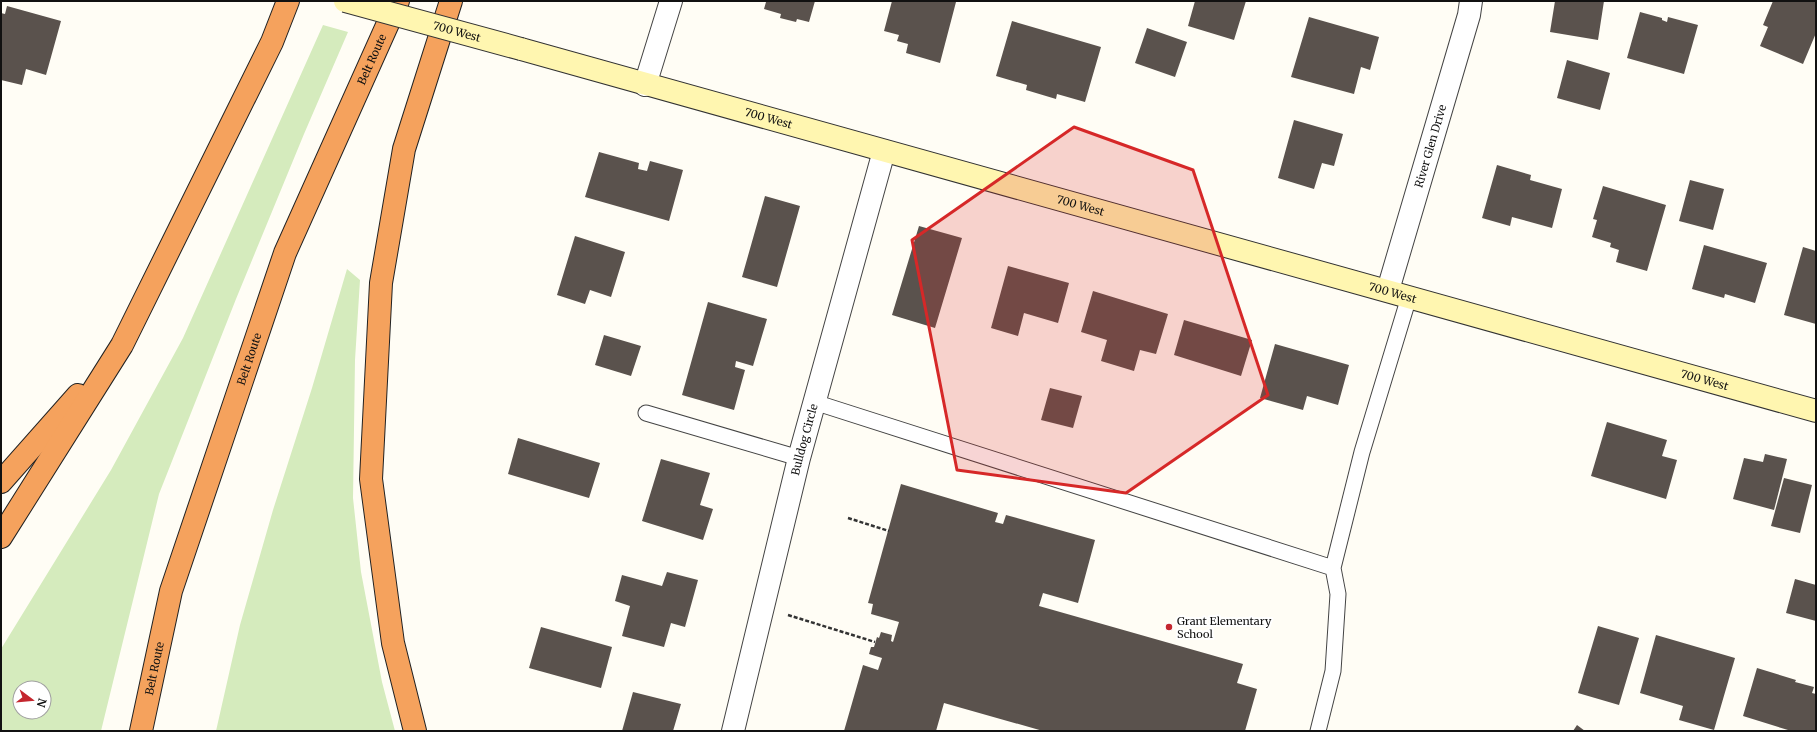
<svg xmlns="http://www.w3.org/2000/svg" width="1817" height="732" font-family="Merriweather,serif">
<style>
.green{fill:#d5ebbd;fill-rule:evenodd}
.building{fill:#5a524d}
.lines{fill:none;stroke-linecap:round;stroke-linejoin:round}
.lane-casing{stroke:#444;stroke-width:17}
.street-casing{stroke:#444;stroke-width:24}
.secondary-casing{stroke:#333;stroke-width:24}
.highway-casing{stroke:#222;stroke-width:24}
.path{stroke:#333;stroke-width:2.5;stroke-dasharray:4 2;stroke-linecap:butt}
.lane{stroke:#fff;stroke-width:15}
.street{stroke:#fff;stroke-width:22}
.secondary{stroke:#fff6b0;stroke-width:22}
.highway{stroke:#f5a25d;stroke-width:22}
.secondary-bridge-casing{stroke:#333;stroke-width:24;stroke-linecap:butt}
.secondary-bridge{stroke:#fff6b0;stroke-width:22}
.marked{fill:#d62828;fill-opacity:0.2;stroke:#d62828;stroke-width:3;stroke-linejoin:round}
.poi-dot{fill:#c4262e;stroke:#fff;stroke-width:1.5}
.labels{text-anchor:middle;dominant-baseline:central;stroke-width:4;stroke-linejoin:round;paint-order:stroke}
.street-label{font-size:11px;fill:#111;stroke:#fff}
.poi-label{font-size:11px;fill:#111;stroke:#fff;text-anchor:start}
</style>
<rect width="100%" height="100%" fill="#fffdf5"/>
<path class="green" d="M 323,25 L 348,32 L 304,134 L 236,299 L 159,494 L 101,731 L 1,731 L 1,649 L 111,470 L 183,338 ZM 20,688 L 44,688 L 44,712 L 20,712 Z
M 347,269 L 360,280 L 355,360 L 353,498 L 361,572 L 382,682 L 395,731 L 216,731 L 240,625 L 273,510 L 312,388 Z"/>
<path class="building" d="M 763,1 L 815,1 L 809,22 L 797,19 L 796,22 L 780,18 L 781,14 L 764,9 L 766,2 Z
M 892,1 L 956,2 L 940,63 L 906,53 L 908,44 L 897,41 L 899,35 L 884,31 Z
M 1195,1 L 1246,1 L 1234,40 L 1188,26 Z
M 1555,1 L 1604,1 L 1598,40 L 1550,32 Z
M 1773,1 L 1816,1 L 1816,33 L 1803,64 L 1760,46 L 1768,27 L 1763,25 Z
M 7,6 L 61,21 L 46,75 L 26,69 L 22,85 L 1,80 L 1,13 L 5,14 Z
M 1640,12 L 1662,18 L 1662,20 L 1667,22 L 1668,17 L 1698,25 L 1684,74 L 1627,58 Z
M 1309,17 L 1379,37 L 1370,70 L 1361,67 L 1354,94 L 1291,77 Z
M 1012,21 L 1101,47 L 1085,102 L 1057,94 L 1056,99 L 1026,90 L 1027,85 L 996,76 Z
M 1147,28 L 1187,42 L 1175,77 L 1135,63 Z
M 1567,60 L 1610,73 L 1600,110 L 1557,98 Z
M 1294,120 L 1343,134 L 1334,166 L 1322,163 L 1314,189 L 1278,178 Z
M 599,152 L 639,163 L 638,169 L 647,171 L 650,161 L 683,170 L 669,221 L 585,197 Z
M 1497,165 L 1531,175 L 1530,180 L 1562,189 L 1552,228 L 1512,217 L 1510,226 L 1482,218 Z
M 1690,180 L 1724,189 L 1713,230 L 1679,221 Z
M 1603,186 L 1666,205 L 1647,271 L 1616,262 L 1619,250 L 1610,247 L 1611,243 L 1592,237 L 1597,220 L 1593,219 Z
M 765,196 L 800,206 L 777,287 L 742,277 Z
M 919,226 L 962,238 L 935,328 L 892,315 Z
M 575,236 L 625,252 L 611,297 L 590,290 L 585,304 L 557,295 Z
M 1704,245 L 1767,263 L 1755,303 L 1725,294 L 1724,298 L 1692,289 Z
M 1803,247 L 1816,251 L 1816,324 L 1784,315 Z
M 1008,266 L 1069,283 L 1058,323 L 1024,313 L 1018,336 L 991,328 Z
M 1093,291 L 1168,314 L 1156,354 L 1140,350 L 1134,371 L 1101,361 L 1107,340 L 1081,332 Z
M 708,302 L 767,319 L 753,366 L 736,361 L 735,367 L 745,370 L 734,410 L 682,395 Z
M 1184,320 L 1252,340 L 1241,376 L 1174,355 Z
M 604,335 L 641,346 L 631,376 L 595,365 Z
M 1275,344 L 1349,365 L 1338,405 L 1307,396 L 1303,410 L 1260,398 Z
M 1050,388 L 1082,396 L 1073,428 L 1041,420 Z
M 1607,422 L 1667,440 L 1662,456 L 1677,460 L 1666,499 L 1591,476 Z
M 518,438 L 600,463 L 589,498 L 508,474 Z
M 1765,454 L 1787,459 L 1774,510 L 1733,499 L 1744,458 L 1763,462 Z
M 661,459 L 710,473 L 700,505 L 713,509 L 703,540 L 642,521 Z
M 1784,478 L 1812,485 L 1800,533 L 1771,526 Z
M 901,484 L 998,513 L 995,522 L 1003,524 L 1006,515 L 1095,540 L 1078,603 L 1043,593 L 1039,606 L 1243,664 L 1237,683 L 1257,689 L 1245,731 L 1043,731 L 944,703 L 936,731 L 844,731 L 863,665 L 878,670 L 882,658 L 869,654 L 871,647 L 874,647 L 877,637 L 879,638 L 881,632 L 892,635 L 891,641 L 893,642 L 899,622 L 871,614 L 873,604 L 868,603 Z
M 667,572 L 698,580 L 685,627 L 671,623 L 664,647 L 622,636 L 630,606 L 615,601 L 622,575 L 662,586 Z
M 1795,579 L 1816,585 L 1816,621 L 1786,613 Z
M 1598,626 L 1639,638 L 1619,705 L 1578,693 Z
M 541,627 L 612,647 L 601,688 L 529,668 Z
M 1656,635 L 1735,658 L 1714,730 L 1679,720 L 1683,706 L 1640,693 Z
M 1757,668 L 1796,680 L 1795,682 L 1814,687 L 1812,693 L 1816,694 L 1816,731 L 1787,731 L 1788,730 L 1743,716 Z
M 633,692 L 681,704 L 673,731 L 622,731 Z
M 1577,725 L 1585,731 L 1573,731 Z"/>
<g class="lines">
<defs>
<path id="lane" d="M 814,402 L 1333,568 L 1362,452 L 1409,297
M 646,413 L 799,458
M 1318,731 L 1333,671 L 1338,594 L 1333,568"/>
<g id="street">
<path d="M 645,85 L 671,1"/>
<path id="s1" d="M 1388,290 L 1469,15 L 1471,1"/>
<path id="s2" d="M 733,731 L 799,458 L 884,151"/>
</g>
<g id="secondary">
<path id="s3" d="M 521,49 L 1816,411"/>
</g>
<g id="highway">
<path d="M 1,482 L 78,395"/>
<path d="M 1,537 L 122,345 L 272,42 L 288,1"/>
<path id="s4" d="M 141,731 L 171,591 L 285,253 L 398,1"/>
<path d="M 415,731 L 393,643 L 371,479 L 381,283 L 404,149 L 451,1"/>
</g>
</defs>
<use href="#lane" class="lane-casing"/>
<use href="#street" class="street-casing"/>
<use href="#secondary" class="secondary-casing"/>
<use href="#highway" class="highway-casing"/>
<path class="path" d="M 848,518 L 889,531
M 788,615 L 875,642"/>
<use href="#lane" class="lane"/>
<use href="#street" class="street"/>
<use href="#secondary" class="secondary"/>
<use href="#highway" class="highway"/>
<defs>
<g id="secondary-bridge">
<path id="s5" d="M 345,1 L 521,49"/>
</g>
</defs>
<use href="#secondary-bridge" class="secondary-bridge-casing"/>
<use href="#secondary-bridge" class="secondary-bridge"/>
</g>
<path class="marked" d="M 1074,127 L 1193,170 L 1268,395 L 1126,493 L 957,470 L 912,240 Z"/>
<circle class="poi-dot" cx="1169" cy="627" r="4"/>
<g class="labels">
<g class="street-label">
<text stroke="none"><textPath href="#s5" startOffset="116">700 West</textPath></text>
<text stroke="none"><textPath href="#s4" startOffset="712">Belt Route</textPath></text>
<text stroke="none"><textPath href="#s3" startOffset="257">700 West</textPath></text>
<text stroke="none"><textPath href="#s1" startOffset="150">River Glen Drive</textPath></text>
<text stroke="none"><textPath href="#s3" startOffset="581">700 West</textPath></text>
<text stroke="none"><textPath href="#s3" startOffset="905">700 West</textPath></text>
<text stroke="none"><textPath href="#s4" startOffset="388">Belt Route</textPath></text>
<text stroke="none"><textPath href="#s3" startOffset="1229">700 West</textPath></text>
<text stroke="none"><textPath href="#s2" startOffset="300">Bulldog Circle</textPath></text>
<text stroke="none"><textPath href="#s4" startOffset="64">Belt Route</textPath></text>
</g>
<g class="poi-label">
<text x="1177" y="621">Grant Elementary<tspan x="1177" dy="13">School</tspan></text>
</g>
</g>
<rect width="1817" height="732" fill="none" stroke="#111111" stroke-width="4"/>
<g transform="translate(32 700) rotate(106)"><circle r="19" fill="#ffffff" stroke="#a0a0a0"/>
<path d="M0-3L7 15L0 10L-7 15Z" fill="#c4262e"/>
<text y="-6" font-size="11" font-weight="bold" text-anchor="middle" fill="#111111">N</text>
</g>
</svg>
